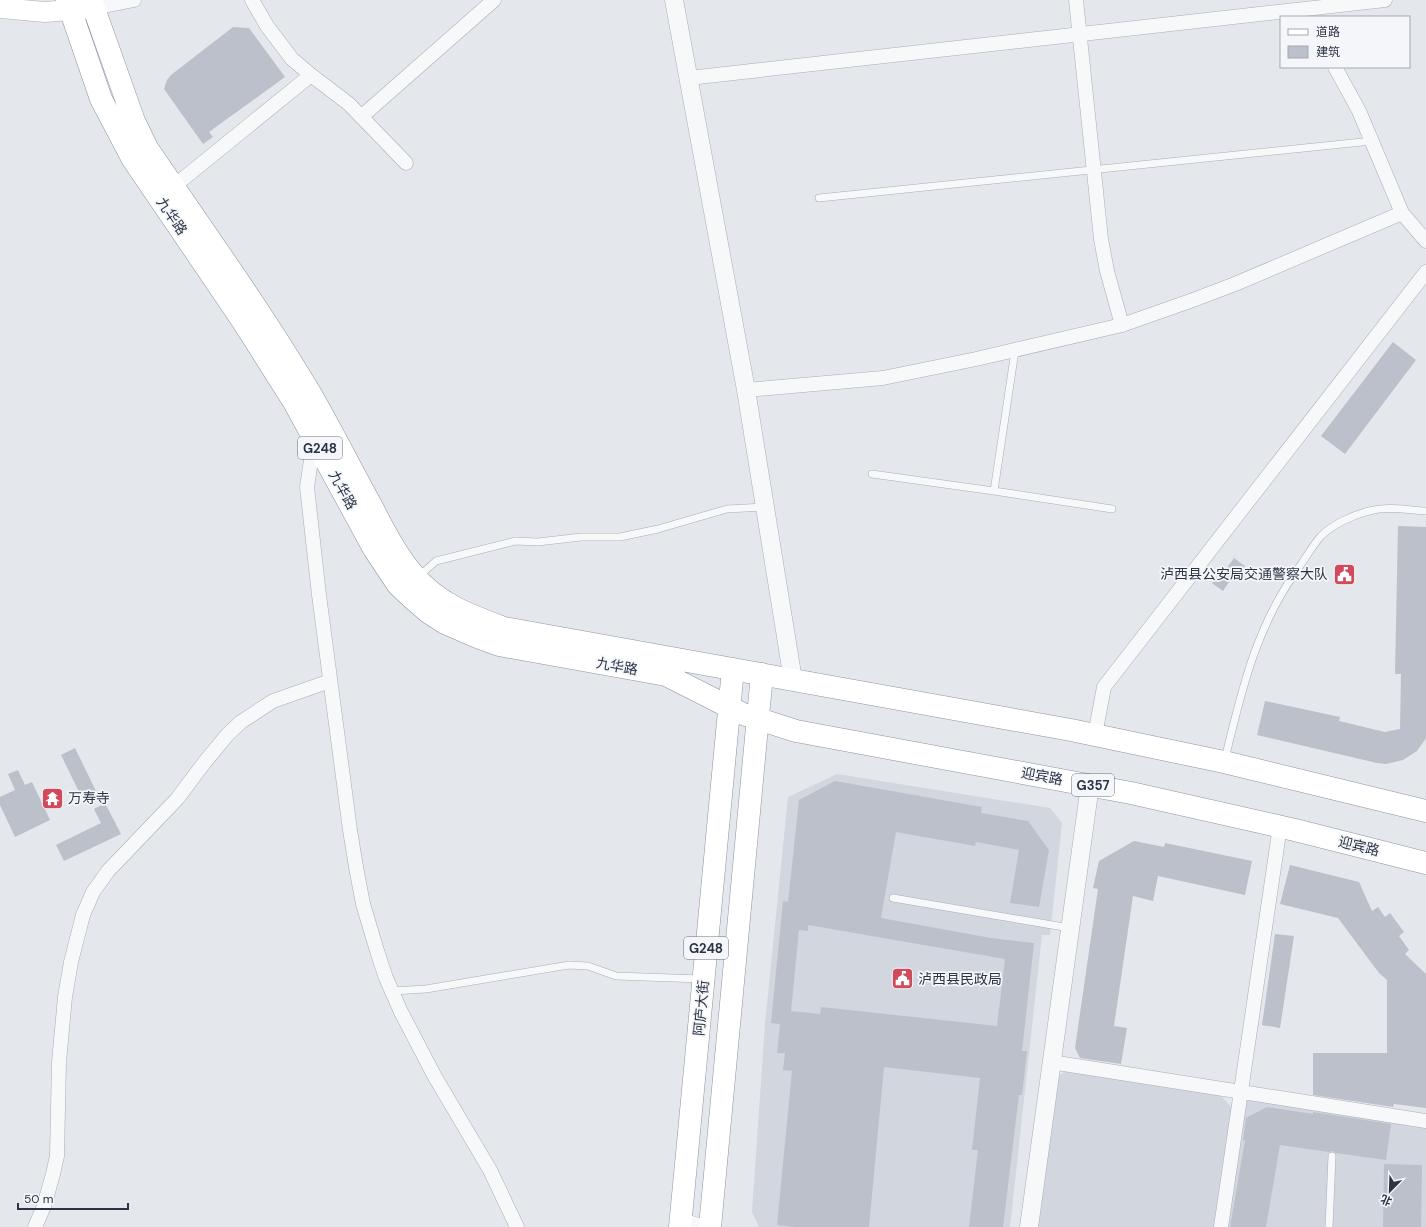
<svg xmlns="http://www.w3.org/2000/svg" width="1426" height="1227" font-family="'DM Sans','Noto Sans SC',sans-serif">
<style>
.built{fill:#d2d6de}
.building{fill:#bbc0ca;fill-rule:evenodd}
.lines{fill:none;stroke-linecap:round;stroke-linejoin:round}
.service-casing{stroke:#a9aeb7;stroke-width:8}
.minor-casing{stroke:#a9aeb7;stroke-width:15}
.tertiary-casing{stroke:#a9aeb7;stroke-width:19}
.secondary-casing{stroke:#a9aeb7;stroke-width:21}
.trunk-casing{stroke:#8b94a3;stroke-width:23}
.service{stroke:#f7f8fa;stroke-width:7}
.minor{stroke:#f7f8fa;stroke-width:14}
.tertiary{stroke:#f7f8fa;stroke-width:18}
.secondary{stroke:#fff;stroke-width:20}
.trunk{stroke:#fff;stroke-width:22}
.labels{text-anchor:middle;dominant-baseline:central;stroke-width:3.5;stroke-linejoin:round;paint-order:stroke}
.shield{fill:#f4f6f9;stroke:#676e7b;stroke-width:1}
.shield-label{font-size:13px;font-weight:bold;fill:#2b3445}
.street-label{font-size:14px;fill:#2b3445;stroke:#f4f6f9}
.poi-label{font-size:14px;fill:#2b3445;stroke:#f4f6f9;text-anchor:start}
</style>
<rect width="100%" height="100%" fill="#e4e7ec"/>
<path class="built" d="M 837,774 L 1050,808 L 1062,823 L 1050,935 L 1042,935 L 1010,1227 L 759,1227 L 752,1212 L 765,1024 L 788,797 Z
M 1066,1070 L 1221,1096 L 1234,1110 L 1217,1227 L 1037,1227 L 1057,1078 Z
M 1246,1099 L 1426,1127 L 1426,1227 L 1227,1227 Z"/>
<path class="building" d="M 233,27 L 249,28 L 285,77 L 209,132 L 213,137 L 203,144 L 164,89 L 167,80 L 171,75 Z
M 1393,342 L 1416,360 L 1345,454 L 1321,436 Z
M 1398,526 L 1426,527 L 1426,738 L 1422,744 L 1417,751 L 1403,760 L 1386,764 L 1377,763 L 1257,735 L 1265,701 L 1340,717 L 1339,721 L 1385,732 L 1400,729 L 1401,674 L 1395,674 Z
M 1234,558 L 1245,566 L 1235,580 L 1224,572 Z
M 1221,571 L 1231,579 L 1223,591 L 1212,583 Z
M 75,748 L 96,791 L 82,798 L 61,755 Z
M 18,770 L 25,785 L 32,782 L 50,820 L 15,837 L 0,805 L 0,797 L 15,790 L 8,774 Z
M 835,781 L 982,807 L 981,813 L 1028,821 L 1049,850 L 1039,907 L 1010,903 L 1019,850 L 976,842 L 975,846 L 896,832 L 881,918 L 991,938 L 1034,943 L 1022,1051 L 1027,1051 L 1022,1095 L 1019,1095 L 1003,1227 L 969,1227 L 978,1150 L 972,1150 L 980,1078 L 884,1067 L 869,1227 L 794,1227 L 777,1225 L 792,1071 L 783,1070 L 785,1053 L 777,1053 L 780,1024 L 771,1023 L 783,901 L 788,902 L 799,800 ZM 808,925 L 1005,959 L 997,1026 L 821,1007 L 820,1014 L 791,1011 L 799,930 L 808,931 Z
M 105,803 L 121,834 L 64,861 L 56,845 L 101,823 L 94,809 Z
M 1134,841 L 1164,847 L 1165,843 L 1252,861 L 1245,895 L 1158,876 L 1153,901 L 1133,896 L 1114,1026 L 1127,1028 L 1121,1064 L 1080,1058 L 1075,1048 L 1098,889 L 1093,888 L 1099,861 Z
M 1290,865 L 1359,882 L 1372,911 L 1378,907 L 1385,917 L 1390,913 L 1404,932 L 1399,936 L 1409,950 L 1405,954 L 1426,974 L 1426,1108 L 1394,1104 L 1393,1107 L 1313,1095 L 1313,1053 L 1387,1053 L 1387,980 L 1379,973 L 1338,918 L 1280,904 Z
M 1275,934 L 1294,936 L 1280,1028 L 1262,1025 Z
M 1267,1107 L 1313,1114 L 1313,1112 L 1391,1124 L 1386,1160 L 1336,1153 L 1333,1151 L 1329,1152 L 1280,1145 L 1266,1227 L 1230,1227 L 1245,1140 L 1243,1140 L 1246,1118 Z
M 1384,1164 L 1422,1165 L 1421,1227 L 1383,1227 Z"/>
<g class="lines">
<defs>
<path id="service" d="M 819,198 L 1372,141
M 872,474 L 994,491 L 1112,509
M 994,491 L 1015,351
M 418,577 L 436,561 L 515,541 L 538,542 L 581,537 L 620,537 L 658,529 L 727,509 L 765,507
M 1225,759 C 1242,688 1257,623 1302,563 C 1308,554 1314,544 1321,536 C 1333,524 1353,515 1369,511 C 1388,506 1407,510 1426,511
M 893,898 L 1070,928
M 392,991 L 426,989 L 569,965 L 588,966 L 616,976 L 701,979
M 1329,1227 L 1332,1156"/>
<path id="minor" d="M 252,0 L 267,26 L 292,59 L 311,75 L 349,104 L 406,163
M 1076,0 L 1101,239 L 1107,271 L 1122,325
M 94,8 L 134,0
M 1335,67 L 1359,111 L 1402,213 L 1426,241
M 689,78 L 1385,0
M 361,117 L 494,0
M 173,187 L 311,75
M 746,390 L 883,378 L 976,359 L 1122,325 L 1193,300 L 1235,284 L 1402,213
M 314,440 L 307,487 L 319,595 L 350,830 L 356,867 L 363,904 L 378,954 L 386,978 L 401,1012 L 435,1077 L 490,1170 L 517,1227
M 1095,735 L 1104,687 L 1426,272
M 1051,1062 L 1426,1121
M 35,1227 L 44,1206 L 53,1174 L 57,1156 L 59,1062 L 65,997 L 71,962 L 83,915 L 93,892 L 108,871 L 177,799 L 204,763 L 228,734 L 241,722 L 273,701 L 330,681
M 1221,1227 L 1280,826"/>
<path id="tertiary" d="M 674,0 L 746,390 L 793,680
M 681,1222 L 698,1227
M 1029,1227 L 1090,785"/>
<path id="secondary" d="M 0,8 L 45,12 L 94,8"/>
<path id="trunk" d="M 67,0 L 101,99 L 132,158 L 242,320 L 294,402 L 374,549 L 398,585 L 413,599 L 428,612 L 445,623 L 477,637 L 499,645 L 666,675 L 743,714 L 796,731 L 1131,793 L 1295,830 L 1426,863
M 91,0 L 134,121 L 147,148 C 202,229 260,309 310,393 C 332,431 352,471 373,509 C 384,531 397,556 413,574 C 438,604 469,615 504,628 L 1071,730 L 1224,762 L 1426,811
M 680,1227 L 733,669
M 710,1227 L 762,674"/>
</defs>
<use href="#service" class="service-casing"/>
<use href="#minor" class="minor-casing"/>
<use href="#tertiary" class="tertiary-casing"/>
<use href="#secondary" class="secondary-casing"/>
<use href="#trunk" class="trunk-casing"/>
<use href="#service" class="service"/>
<use href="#minor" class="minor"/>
<use href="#tertiary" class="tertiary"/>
<use href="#secondary" class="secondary"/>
<use href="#trunk" class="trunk"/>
</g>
<defs>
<symbol id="civic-square" viewBox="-11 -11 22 22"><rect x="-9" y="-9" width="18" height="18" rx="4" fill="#d1495b" stroke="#f4f6f9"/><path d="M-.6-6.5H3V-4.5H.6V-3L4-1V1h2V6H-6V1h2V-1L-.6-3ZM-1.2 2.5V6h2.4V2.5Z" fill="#fff"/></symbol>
<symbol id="temple-square" viewBox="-11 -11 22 22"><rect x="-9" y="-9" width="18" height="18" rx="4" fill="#d1495b" stroke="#f4f6f9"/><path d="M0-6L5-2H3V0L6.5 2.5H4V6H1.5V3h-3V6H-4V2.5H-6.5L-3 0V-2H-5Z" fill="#fff"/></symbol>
</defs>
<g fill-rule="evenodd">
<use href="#civic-square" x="1332" y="562" width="25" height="25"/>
<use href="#temple-square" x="40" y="786" width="25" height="25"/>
<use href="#civic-square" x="890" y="966" width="25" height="25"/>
</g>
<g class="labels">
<g class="shield">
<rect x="298" y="437" width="44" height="22" rx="3"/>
<rect x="1072" y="774" width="42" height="22" rx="3"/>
<rect x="684" y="937" width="44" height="22" rx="3"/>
</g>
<g class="shield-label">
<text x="320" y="448">G248</text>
<text x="1093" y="785">G357</text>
<text x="706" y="948">G248</text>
</g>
<g class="street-label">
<text transform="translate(172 216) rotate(56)">九华路</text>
<text transform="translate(343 490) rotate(61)">九华路</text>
<text transform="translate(617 666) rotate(10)">九华路</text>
<text transform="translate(1042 776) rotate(10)">迎宾路</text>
<text transform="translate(1359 846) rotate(14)">迎宾路</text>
<text transform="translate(701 1008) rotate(-85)">阿庐大街</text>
</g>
<g class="poi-label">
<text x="1328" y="574" text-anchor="end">泸西县公安局交通警察大队</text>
<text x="68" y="798">万寿寺</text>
<text x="918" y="979">泸西县民政局</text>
</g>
</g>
<rect x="1280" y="16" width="130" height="52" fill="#f4f6f9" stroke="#a4a8b1"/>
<rect x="1288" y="29" width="20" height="6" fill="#ffffff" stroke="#a4a8b1"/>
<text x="1316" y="36" font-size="12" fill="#2b3445">道路</text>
<rect x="1288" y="46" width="20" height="12" fill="#bbc0ca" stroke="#a4a8b1"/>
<text x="1316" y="56" font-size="12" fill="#2b3445">建筑</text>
<g transform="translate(1390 1191) rotate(203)" stroke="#f4f6f9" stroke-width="3" paint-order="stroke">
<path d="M0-3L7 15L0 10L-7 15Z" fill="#2b3445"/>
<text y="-6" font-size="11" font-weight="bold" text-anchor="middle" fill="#2b3445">北</text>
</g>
<path d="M18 1203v6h110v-6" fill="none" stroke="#2b3445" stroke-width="2"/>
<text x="24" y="1203" font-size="12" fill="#2b3445" stroke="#f4f6f9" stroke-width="3" paint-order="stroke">50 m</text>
</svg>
